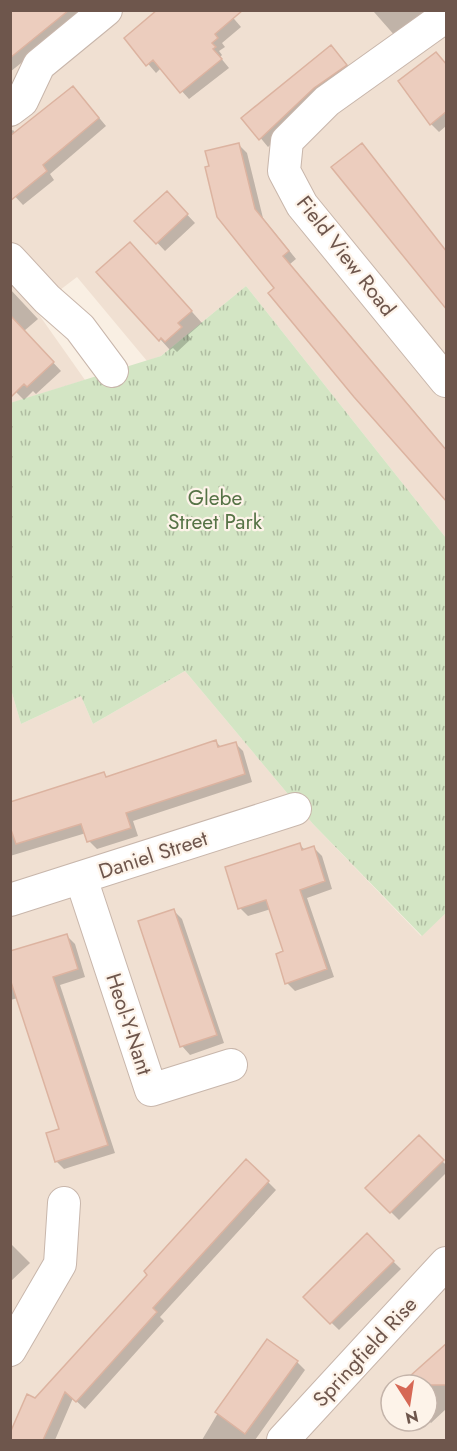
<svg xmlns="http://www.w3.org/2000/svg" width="457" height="1451" font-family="Jost,sans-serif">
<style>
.residential{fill:#f0e0d2;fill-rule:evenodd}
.park{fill:url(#park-tufts)}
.shadow{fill:#0003}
.building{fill:#eccdbe;stroke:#dcb3a0;stroke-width:1.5}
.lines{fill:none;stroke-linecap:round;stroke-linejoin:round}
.street-casing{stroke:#c8b6ab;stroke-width:34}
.street{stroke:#fff;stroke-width:32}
.labels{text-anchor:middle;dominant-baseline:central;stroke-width:4.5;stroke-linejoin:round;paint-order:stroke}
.street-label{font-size:21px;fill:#6e564c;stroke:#fdf3e9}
.park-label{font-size:21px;fill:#567346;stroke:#fdf3e9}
</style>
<defs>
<pattern id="park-tufts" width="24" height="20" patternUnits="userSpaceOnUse" patternTransform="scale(1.5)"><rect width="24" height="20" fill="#d3e5c4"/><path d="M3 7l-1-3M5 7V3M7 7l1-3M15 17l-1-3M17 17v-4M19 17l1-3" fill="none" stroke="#afbca1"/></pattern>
</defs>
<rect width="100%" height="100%" fill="#f9efe3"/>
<path class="residential" d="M 10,11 L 446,11 L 446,538 L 246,286 L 161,356 L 147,361 L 77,277 L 35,309 L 85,380 L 11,403 Z
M 185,671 L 313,824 L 421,936 L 446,913 L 446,1440 L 11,1440 L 10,686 L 21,724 L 81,696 L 93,724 ZM 391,1385 L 427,1385 L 427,1421 L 391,1421 Z"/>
<path class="park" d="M 246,286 L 446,538 L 446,913 L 422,936 L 313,824 L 185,671 L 93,724 L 81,696 L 21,724 L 10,686 L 10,403 L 161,356 Z"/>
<path class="shadow" d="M 10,10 L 87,10 L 10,72 Z
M 377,10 L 420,10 L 424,15 L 396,37 L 374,12 Z
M 229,13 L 241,27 L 222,43 L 225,47 L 219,51 L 222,55 L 220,57 L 229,68 L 189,99 L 161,68 L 156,73 L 126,38 Z
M 339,55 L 354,73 L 322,96 L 268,147 L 244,118 Z
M 446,65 L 446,126 L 439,132 L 431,124 Z
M 81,96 L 106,126 L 50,174 L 54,180 L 23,205 L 10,191 L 10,132 L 13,130 L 16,134 Z
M 239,145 L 247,153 L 263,218 L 296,259 L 290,264 L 446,449 L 446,500 L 218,217 Z
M 167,193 L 195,223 L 165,251 L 137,221 Z
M 141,255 L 202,323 L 188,335 L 191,339 L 177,352 L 173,348 L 170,350 L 160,339 Z
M 10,289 L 38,319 L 24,331 L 61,371 L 36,394 L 33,391 L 24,400 L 10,386 Z
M 216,742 L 221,747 L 235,743 L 243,751 L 252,782 L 133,821 L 138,836 L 97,849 L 89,841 L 86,833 L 10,856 L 10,804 L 104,774 L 108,778 Z
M 300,845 L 306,851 L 314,848 L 322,856 L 332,889 L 307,898 L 334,977 L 295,991 L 287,983 L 285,952 L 271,909 L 248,916 L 240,908 Z
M 174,911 L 182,919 L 224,1043 L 190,1055 L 182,1046 L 140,922 Z
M 67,936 L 75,944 L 85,977 L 60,985 L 115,1153 L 64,1169 L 56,1161 L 61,1130 L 18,998 L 10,1000 L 10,953 Z
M 419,1137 L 446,1165 L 446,1173 L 399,1220 L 367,1188 Z
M 268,1182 L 276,1190 L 160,1317 L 164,1321 L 85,1409 L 73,1398 L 55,1440 L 10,1440 L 10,1436 L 36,1400 Z
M 367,1236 L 401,1269 L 339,1330 L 305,1297 Z
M 10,1243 L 30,1263 L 10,1282 Z
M 446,1345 L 446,1409 L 431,1423 L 427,1419 L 427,1385 L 403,1385 Z
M 297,1362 L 305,1370 L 255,1440 L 202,1440 L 218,1413 Z"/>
<path class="building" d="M 10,10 L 69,10 L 10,58 Z
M 157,10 L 243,10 L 215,34 L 218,38 L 212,43 L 216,47 L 213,49 L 222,59 L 180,93 L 153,60 L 146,66 L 124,38 Z
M 331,45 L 347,65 L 314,88 L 259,140 L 241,118 Z
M 436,52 L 447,65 L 447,111 L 430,125 L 398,81 Z
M 73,86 L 99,118 L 43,165 L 47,171 L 10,201 L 10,136 Z
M 239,143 L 255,209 L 289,251 L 283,256 L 447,451 L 447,502 L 354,397 L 268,293 L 274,288 L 217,217 L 205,167 L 209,166 L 205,151 Z
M 362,143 L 447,252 L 447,310 L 331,167 Z
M 167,191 L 188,214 L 156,244 L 134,221 Z
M 130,242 L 192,311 L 178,323 L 182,327 L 165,342 L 161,338 L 159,341 L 96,272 Z
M 10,315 L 54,362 L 27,387 L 24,384 L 10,398 Z
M 216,740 L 218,747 L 236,742 L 245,774 L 126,813 L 131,828 L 87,842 L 81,824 L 16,844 L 10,827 L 10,802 L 104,772 L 106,777 Z
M 300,843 L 302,850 L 314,846 L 325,881 L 300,890 L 327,969 L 285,984 L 276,954 L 283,951 L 266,900 L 238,909 L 225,867 Z
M 174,909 L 217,1035 L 180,1047 L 138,921 Z
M 67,934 L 78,969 L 53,977 L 108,1145 L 55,1162 L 46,1133 L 59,1129 L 10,979 L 10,951 Z
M 419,1135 L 444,1160 L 390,1213 L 365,1188 Z
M 246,1159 L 269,1181 L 153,1308 L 157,1312 L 76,1402 L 65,1392 L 43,1440 L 10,1440 L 10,1433 L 27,1394 L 35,1398 L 147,1275 L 144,1271 Z
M 367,1233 L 394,1261 L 330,1324 L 303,1297 Z
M 267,1339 L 298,1361 L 245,1434 L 215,1412 Z
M 447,1343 L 447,1385 L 400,1385 Z"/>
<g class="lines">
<defs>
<path id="street" d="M 446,16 L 327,101 L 287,141 L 284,171 L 302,205 L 446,381
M 10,110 L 22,101 L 39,65 L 106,10
M 10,259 L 47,299 L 80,328 L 112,371
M 81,878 L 151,1090 L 231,1065
M 10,900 L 295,809
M 10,1350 L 60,1264 L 64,1203
M 283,1440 L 446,1263"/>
</defs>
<use href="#street" class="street-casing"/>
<use href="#street" class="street"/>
</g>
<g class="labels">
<g class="street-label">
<text transform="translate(346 256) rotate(52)">Field View Road</text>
<text transform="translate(153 855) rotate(-18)">Daniel Street</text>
<text transform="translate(129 1024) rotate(72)">Heol-Y-Nant</text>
<text transform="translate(365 1352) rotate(-47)">Springfield Rise</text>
</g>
<g class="park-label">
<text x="215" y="498">Glebe<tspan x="215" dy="24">Street Park</tspan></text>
</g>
</g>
<rect width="457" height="1451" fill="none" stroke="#6e564c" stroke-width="24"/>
<g transform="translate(409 1403) rotate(168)"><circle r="28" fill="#fdf3e9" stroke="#c4b4aa" stroke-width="1.5"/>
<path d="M0-4.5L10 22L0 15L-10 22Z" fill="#d66855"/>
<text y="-9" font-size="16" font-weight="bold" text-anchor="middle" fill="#6e564c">N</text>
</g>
</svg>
